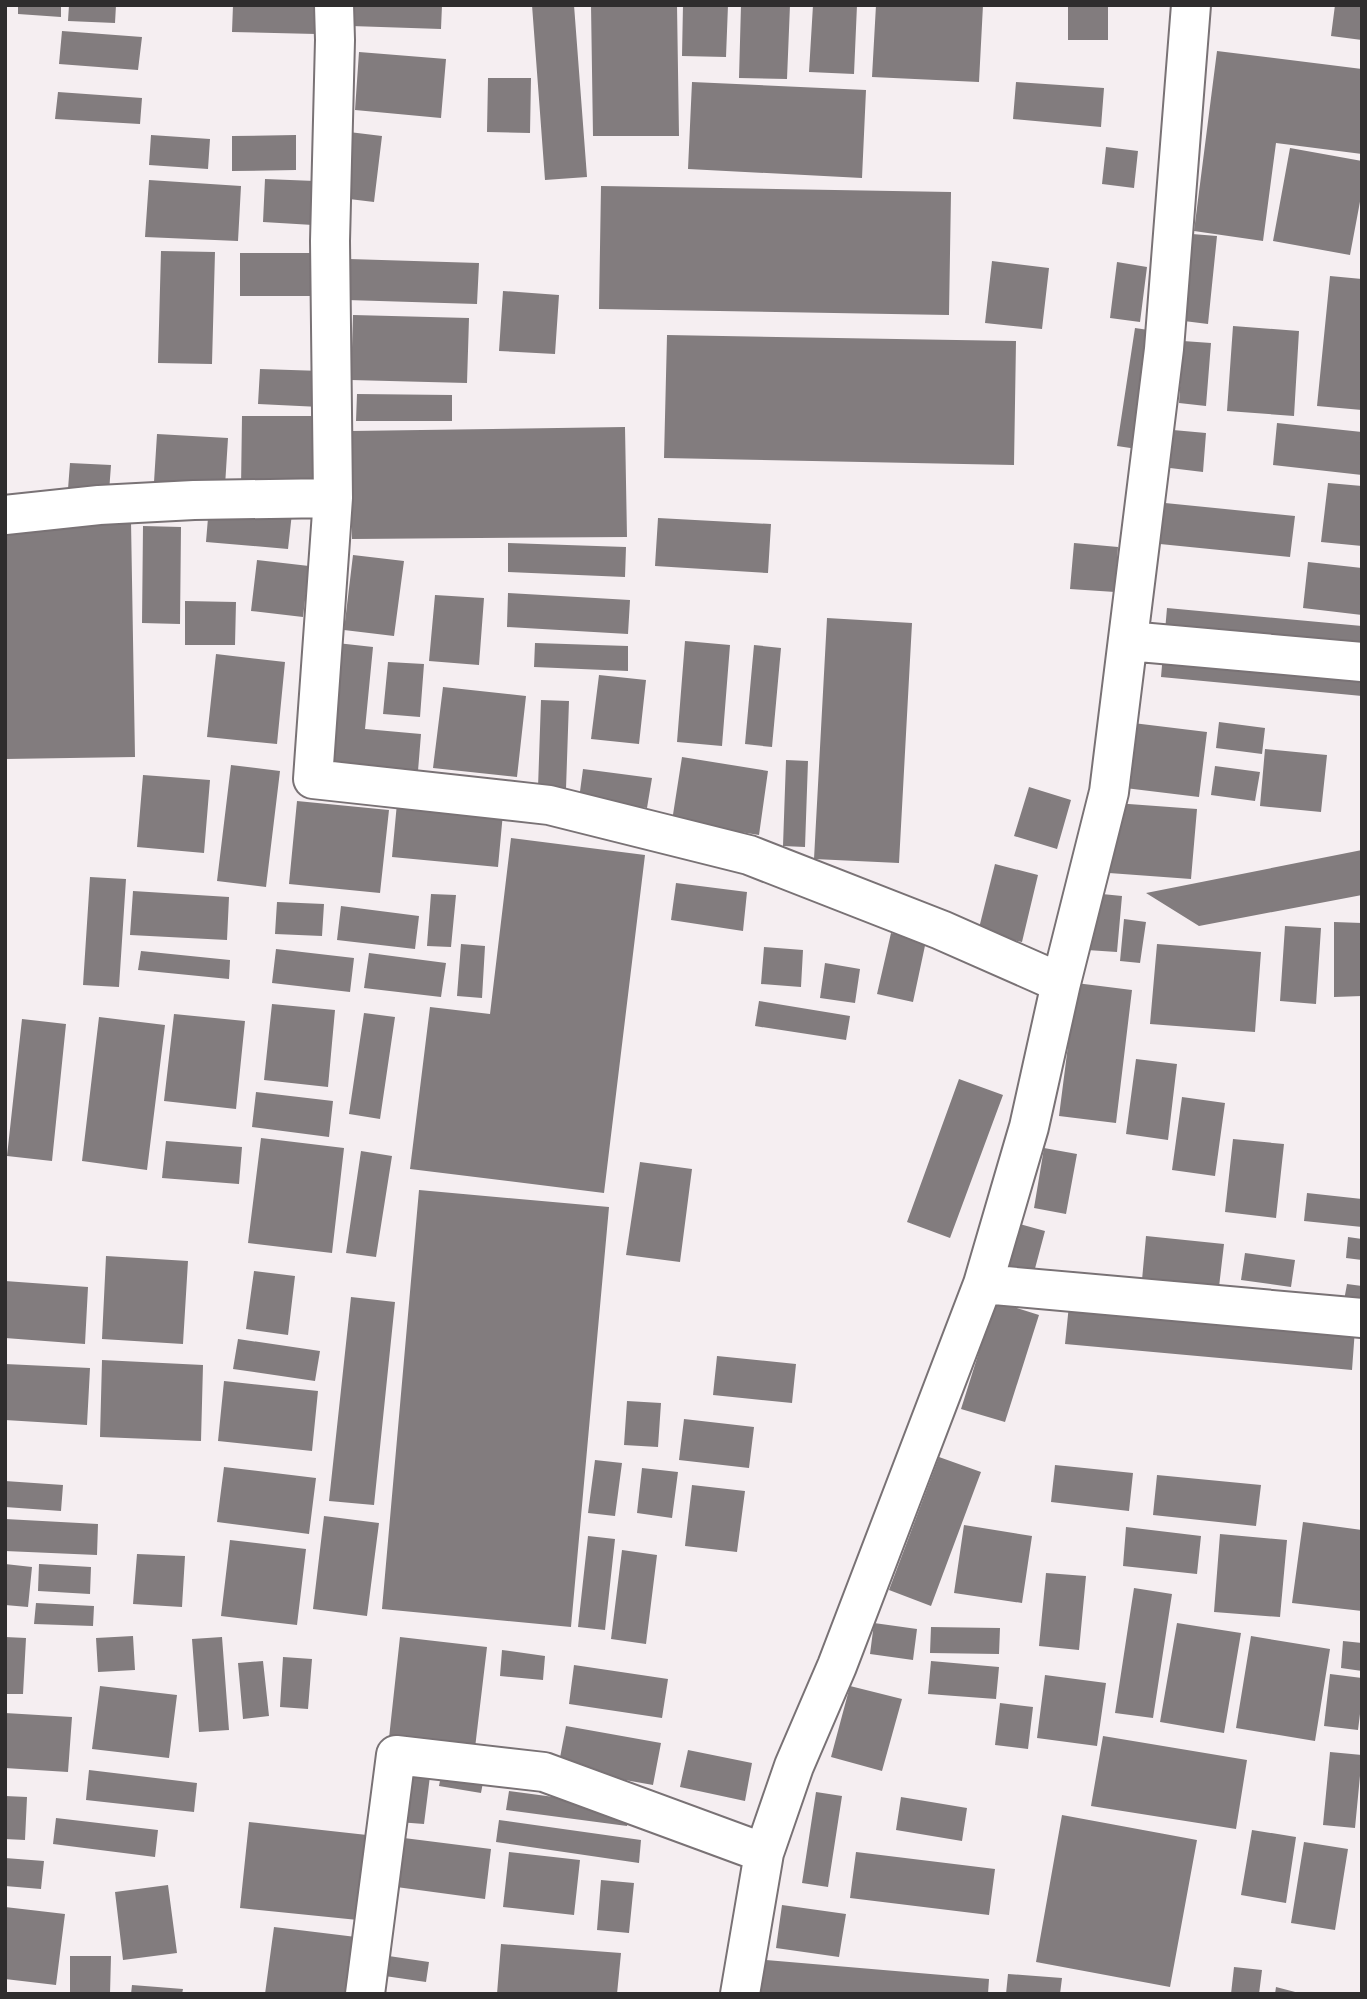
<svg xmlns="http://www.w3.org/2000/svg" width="1367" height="1999" font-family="'Noto Sans',sans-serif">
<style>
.building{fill:#827c7e}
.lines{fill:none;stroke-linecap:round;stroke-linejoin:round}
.street-casing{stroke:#797275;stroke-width:42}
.street{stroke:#fff;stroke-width:38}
</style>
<rect width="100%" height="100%" fill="#f5eef1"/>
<path class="building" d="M 18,5 L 61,5 L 61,17 L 18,14 Z
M 69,5 L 116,5 L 115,23 L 68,21 Z
M 233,5 L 316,5 L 316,34 L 232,32 Z
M 352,5 L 442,5 L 441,29 L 351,26 Z
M 532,5 L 574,5 L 587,177 L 545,180 Z
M 591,5 L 677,5 L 679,136 L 593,136 Z
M 683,5 L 728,5 L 726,57 L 682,56 Z
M 741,5 L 790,5 L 787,79 L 739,78 Z
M 813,5 L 857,5 L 854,74 L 809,72 Z
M 876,5 L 983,5 L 979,82 L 872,77 Z
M 1068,5 L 1108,5 L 1108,40 L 1068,40 Z
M 1335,5 L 1362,5 L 1362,40 L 1331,36 Z
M 62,31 L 142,37 L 138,70 L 59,64 Z
M 1217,51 L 1362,69 L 1362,154 L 1276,143 L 1263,241 L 1194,231 Z
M 359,52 L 446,59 L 441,118 L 355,110 Z
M 488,78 L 531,78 L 530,133 L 487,132 Z
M 692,82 L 866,90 L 862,178 L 688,169 Z
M 1016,82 L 1104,88 L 1101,127 L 1013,119 Z
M 58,92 L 142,98 L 140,124 L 55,119 Z
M 349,132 L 382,136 L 374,202 L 341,198 Z
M 151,135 L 210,139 L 208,169 L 149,165 Z
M 296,135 L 296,170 L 232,171 L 232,136 Z
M 1106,147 L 1138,151 L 1134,188 L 1102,184 Z
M 1290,148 L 1362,161 L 1362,191 L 1350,255 L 1273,241 Z
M 265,179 L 315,181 L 313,225 L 263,222 Z
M 149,180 L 241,186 L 238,241 L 145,237 Z
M 601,186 L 951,192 L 949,315 L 599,309 Z
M 1192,234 L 1217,236 L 1208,324 L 1184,321 Z
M 161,251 L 215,252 L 212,364 L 158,363 Z
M 240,253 L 317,253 L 317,296 L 240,296 Z
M 349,259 L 479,263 L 477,304 L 347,300 Z
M 992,261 L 1049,268 L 1042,329 L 985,323 Z
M 1117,262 L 1147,267 L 1140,322 L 1110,318 Z
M 1330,276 L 1362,279 L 1362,410 L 1317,406 Z
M 503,291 L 559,295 L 555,354 L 499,351 Z
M 353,315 L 469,318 L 467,383 L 351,380 Z
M 1233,326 L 1299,331 L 1294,416 L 1227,411 Z
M 1135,328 L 1162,332 L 1144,450 L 1117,446 Z
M 667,335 L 1016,341 L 1014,465 L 664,458 Z
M 1183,341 L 1211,343 L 1206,406 L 1179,403 Z
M 260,369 L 322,371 L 320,407 L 258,404 Z
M 357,394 L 452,395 L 452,421 L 356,421 Z
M 242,416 L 318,416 L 317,488 L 241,488 Z
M 1277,423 L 1362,432 L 1362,475 L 1273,465 Z
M 625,427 L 627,537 L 352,539 L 351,431 Z
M 1173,430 L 1206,433 L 1203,472 L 1170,468 Z
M 157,434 L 228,438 L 225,486 L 154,482 Z
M 70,463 L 111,465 L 109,492 L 68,489 Z
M 1328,483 L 1362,486 L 1362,546 L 1321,542 Z
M 1165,503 L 1295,516 L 1290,557 L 1160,544 Z
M 209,506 L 292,513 L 288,549 L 206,542 Z
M 658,518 L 771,524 L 768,573 L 655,566 Z
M 131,521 L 135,757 L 5,759 L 5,533 Z
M 143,526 L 181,527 L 180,624 L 142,623 Z
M 508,543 L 626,547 L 625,577 L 508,572 Z
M 1074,543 L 1118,547 L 1115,592 L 1070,589 Z
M 353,555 L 404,561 L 394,636 L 344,630 Z
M 257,560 L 309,566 L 303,617 L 251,611 Z
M 1308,562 L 1362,568 L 1362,615 L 1303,608 Z
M 508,593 L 630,600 L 628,634 L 507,627 Z
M 435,595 L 484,598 L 479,665 L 429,661 Z
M 185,601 L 236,602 L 235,645 L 185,645 Z
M 1167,608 L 1362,626 L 1362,696 L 1161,677 Z
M 827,618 L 912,623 L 899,863 L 814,859 Z
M 685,641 L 730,645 L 722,746 L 677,742 Z
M 337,643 L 373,647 L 365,729 L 421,734 L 418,771 L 326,763 Z
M 535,643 L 628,646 L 628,671 L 534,667 Z
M 754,645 L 781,648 L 772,747 L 745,744 Z
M 216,654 L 285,662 L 277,744 L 207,737 Z
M 388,662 L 424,664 L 420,717 L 383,714 Z
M 599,675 L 646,680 L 639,744 L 591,739 Z
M 443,687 L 526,696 L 517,777 L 433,768 Z
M 541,700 L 569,701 L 566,789 L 538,788 Z
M 1219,722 L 1265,728 L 1262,754 L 1216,748 Z
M 1133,723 L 1207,732 L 1199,797 L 1125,788 Z
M 1265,749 L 1327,755 L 1321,812 L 1260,806 Z
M 682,757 L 768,771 L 759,835 L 672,821 Z
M 786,760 L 808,761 L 805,847 L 783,846 Z
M 231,765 L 280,771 L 266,887 L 217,881 Z
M 1215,766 L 1260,772 L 1255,801 L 1211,795 Z
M 583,769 L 652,778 L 647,808 L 579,799 Z
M 143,775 L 210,780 L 204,853 L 137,847 Z
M 1029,787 L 1071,800 L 1057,849 L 1014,836 Z
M 297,801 L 389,810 L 380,893 L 289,884 Z
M 397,803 L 503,813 L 498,867 L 392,857 Z
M 1115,803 L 1197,809 L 1191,879 L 1109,873 Z
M 511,838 L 645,855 L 604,1193 L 410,1169 L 430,1007 L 490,1014 Z
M 1362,850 L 1362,895 L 1199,926 L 1146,893 Z
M 995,864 L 1038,875 L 1022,942 L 978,932 Z
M 90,877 L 126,879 L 119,987 L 83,985 Z
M 676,883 L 747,892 L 743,931 L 671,920 Z
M 133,891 L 229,897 L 227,940 L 130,935 Z
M 1092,893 L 1122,896 L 1117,952 L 1087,950 Z
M 431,894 L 456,895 L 451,947 L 427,946 Z
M 277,902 L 324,904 L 322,936 L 275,934 Z
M 341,906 L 419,916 L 415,949 L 337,940 Z
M 1124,919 L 1146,922 L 1140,963 L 1120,961 Z
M 1334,922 L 1362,923 L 1362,996 L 1334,997 Z
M 1285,926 L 1321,928 L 1316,1004 L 1280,1001 Z
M 891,933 L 926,941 L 913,1002 L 877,994 Z
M 461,944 L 485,946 L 482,998 L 457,996 Z
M 1157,944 L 1261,952 L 1255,1032 L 1150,1024 Z
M 764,947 L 803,950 L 801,987 L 761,984 Z
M 276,949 L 354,958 L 350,992 L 272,983 Z
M 141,951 L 230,960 L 229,979 L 138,970 Z
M 369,953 L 446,963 L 441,997 L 364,988 Z
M 825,963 L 860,969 L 855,1003 L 820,998 Z
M 1076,983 L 1132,990 L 1116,1123 L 1059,1116 Z
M 759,1001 L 850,1016 L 846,1040 L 755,1026 Z
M 272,1004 L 335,1010 L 328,1087 L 264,1080 Z
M 364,1013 L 395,1017 L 380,1119 L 349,1114 Z
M 174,1014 L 245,1021 L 236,1109 L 164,1101 Z
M 99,1017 L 165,1025 L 147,1170 L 82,1161 Z
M 22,1019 L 66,1024 L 52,1161 L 7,1156 Z
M 1136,1059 L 1177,1064 L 1168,1140 L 1126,1134 Z
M 959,1079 L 1003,1095 L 950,1238 L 907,1222 Z
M 256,1092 L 333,1101 L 329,1137 L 252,1127 Z
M 1182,1097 L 1225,1103 L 1215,1176 L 1172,1170 Z
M 261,1138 L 344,1148 L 332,1253 L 248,1243 Z
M 1233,1139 L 1284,1144 L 1276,1218 L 1225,1212 Z
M 166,1141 L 242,1147 L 239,1184 L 162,1178 Z
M 1044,1148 L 1077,1154 L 1066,1214 L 1034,1208 Z
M 361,1151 L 392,1156 L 376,1257 L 346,1253 Z
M 640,1162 L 692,1169 L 680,1262 L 626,1255 Z
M 419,1190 L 609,1207 L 571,1627 L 382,1609 Z
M 1307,1193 L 1362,1199 L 1362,1227 L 1304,1221 Z
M 1016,1223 L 1045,1231 L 1033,1276 L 1005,1268 Z
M 1146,1236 L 1224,1244 L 1219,1287 L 1142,1280 Z
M 1348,1237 L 1362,1239 L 1362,1260 L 1346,1258 Z
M 1245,1253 L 1295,1260 L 1291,1287 L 1241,1280 Z
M 106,1256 L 188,1261 L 183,1344 L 102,1339 Z
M 254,1271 L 295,1276 L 288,1335 L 246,1329 Z
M 5,1281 L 88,1287 L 85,1344 L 5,1338 Z
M 1347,1284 L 1362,1286 L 1362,1308 L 1343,1306 Z
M 351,1297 L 395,1302 L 374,1505 L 329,1501 Z
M 995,1301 L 1039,1315 L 1005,1422 L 961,1409 Z
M 1069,1305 L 1355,1329 L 1352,1370 L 1065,1344 Z
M 238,1339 L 320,1351 L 315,1381 L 233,1369 Z
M 717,1356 L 796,1364 L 792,1403 L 713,1395 Z
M 102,1360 L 203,1365 L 201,1441 L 100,1437 Z
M 5,1364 L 90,1368 L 87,1425 L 5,1420 Z
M 224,1381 L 318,1391 L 312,1451 L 218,1441 Z
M 627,1401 L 661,1403 L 658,1447 L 624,1445 Z
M 684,1419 L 754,1427 L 749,1468 L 679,1460 Z
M 939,1457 L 981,1472 L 931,1606 L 889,1590 Z
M 595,1460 L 622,1463 L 615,1516 L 588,1513 Z
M 1055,1465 L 1133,1473 L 1129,1511 L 1051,1502 Z
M 224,1467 L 316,1478 L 309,1534 L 217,1522 Z
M 642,1468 L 678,1472 L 672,1518 L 637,1513 Z
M 1157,1475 L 1261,1485 L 1256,1526 L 1153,1515 Z
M 5,1481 L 63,1485 L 61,1511 L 5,1507 Z
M 692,1485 L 745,1491 L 737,1552 L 685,1546 Z
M 324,1516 L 379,1523 L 367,1616 L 313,1609 Z
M 5,1519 L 98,1524 L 97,1555 L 5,1551 Z
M 1303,1522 L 1362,1530 L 1362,1611 L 1292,1603 Z
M 964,1525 L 1032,1536 L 1022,1603 L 954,1593 Z
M 1126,1527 L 1201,1536 L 1197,1574 L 1123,1566 Z
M 1220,1534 L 1287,1540 L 1280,1617 L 1214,1612 Z
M 588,1536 L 615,1539 L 605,1630 L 578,1627 Z
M 230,1540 L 306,1549 L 297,1625 L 221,1616 Z
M 622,1550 L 657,1555 L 646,1644 L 611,1639 Z
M 137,1554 L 185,1556 L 182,1607 L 133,1604 Z
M 5,1564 L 32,1567 L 28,1607 L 5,1605 Z
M 39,1564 L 91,1567 L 90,1594 L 38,1591 Z
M 1046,1573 L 1086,1576 L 1079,1650 L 1039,1646 Z
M 1134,1588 L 1172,1594 L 1153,1718 L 1115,1713 Z
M 36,1603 L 94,1606 L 93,1626 L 34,1624 Z
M 874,1623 L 917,1629 L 913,1660 L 870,1654 Z
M 1177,1623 L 1241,1633 L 1224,1733 L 1160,1722 Z
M 931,1627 L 1000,1628 L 999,1654 L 930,1653 Z
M 133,1636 L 135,1670 L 98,1672 L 96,1638 Z
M 1251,1636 L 1330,1649 L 1315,1741 L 1236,1728 Z
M 5,1637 L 26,1638 L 23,1694 L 5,1694 Z
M 222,1637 L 229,1730 L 199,1732 L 192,1639 Z
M 400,1637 L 487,1647 L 475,1748 L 389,1738 Z
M 1343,1641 L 1362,1643 L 1362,1671 L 1341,1668 Z
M 502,1650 L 545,1656 L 543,1680 L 500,1676 Z
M 283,1657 L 312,1659 L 308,1709 L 280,1707 Z
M 263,1661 L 269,1716 L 243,1719 L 238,1663 Z
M 931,1661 L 999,1667 L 996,1699 L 928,1694 Z
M 574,1665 L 668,1679 L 662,1718 L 569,1704 Z
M 1330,1674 L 1362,1678 L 1362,1698 L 1358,1730 L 1324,1726 Z
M 1045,1675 L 1106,1683 L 1097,1746 L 1037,1738 Z
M 100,1686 L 177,1695 L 169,1758 L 92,1749 Z
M 850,1686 L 902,1699 L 882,1771 L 831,1757 Z
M 1000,1703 L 1033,1707 L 1028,1749 L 995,1745 Z
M 5,1713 L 72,1717 L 68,1772 L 5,1768 Z
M 566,1726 L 661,1743 L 653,1785 L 558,1768 Z
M 1103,1736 L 1247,1760 L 1236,1829 L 1091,1806 Z
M 688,1750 L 752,1763 L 745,1801 L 680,1787 Z
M 1330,1752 L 1362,1755 L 1355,1828 L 1323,1825 Z
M 443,1765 L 485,1772 L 481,1793 L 439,1786 Z
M 89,1770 L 197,1783 L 194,1812 L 86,1800 Z
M 403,1773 L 430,1776 L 424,1824 L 398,1822 Z
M 509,1791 L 629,1807 L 627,1826 L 506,1810 Z
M 816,1792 L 842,1796 L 828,1887 L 802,1883 Z
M 5,1796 L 27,1797 L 25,1840 L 5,1839 Z
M 901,1797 L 967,1808 L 962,1841 L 896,1830 Z
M 1062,1815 L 1197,1840 L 1170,1987 L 1036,1962 Z
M 56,1818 L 158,1830 L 155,1857 L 53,1844 Z
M 499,1820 L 641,1840 L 639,1863 L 496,1842 Z
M 249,1822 L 367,1835 L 358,1920 L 240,1908 Z
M 1252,1830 L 1296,1837 L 1286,1903 L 1241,1895 Z
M 396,1837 L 491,1849 L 485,1899 L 389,1886 Z
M 1304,1842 L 1348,1849 L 1335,1930 L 1291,1923 Z
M 509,1852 L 580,1860 L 574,1915 L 503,1907 Z
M 856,1852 L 995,1869 L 989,1915 L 850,1898 Z
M 5,1858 L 44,1861 L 41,1889 L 5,1886 Z
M 601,1880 L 634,1883 L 629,1933 L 597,1930 Z
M 168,1885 L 177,1953 L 123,1960 L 115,1892 Z
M 782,1905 L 846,1914 L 839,1957 L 776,1948 Z
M 5,1907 L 65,1914 L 56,1985 L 5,1979 Z
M 274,1927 L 356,1937 L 348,1994 L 265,1994 Z
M 501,1944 L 621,1953 L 617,1994 L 497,1994 Z
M 382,1955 L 429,1962 L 426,1982 L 378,1975 Z
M 70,1956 L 111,1956 L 110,1994 L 70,1994 Z
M 766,1960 L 989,1979 L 988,1994 L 760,1994 Z
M 1234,1967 L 1262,1970 L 1259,1994 L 1231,1994 Z
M 1008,1974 L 1062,1978 L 1060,1994 L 1006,1994 Z
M 132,1985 L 183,1989 L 182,1994 L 131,1994 Z
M 1276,1987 L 1299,1993 L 1299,1994 L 1275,1994 Z"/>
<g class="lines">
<defs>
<path id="street" d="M 333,498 L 330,241 L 335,40 L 334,5
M 5,515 L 99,505 L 194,500 L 333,498 L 313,779 L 549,805 L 749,855 L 941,930 L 1061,983
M 1128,641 L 1362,662
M 983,1284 L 1362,1318
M 365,1994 L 396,1755 L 544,1772 L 764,1853
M 740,1994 L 764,1853 L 794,1766 L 837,1666 L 983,1284 L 1029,1127 L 1061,983 L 1109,792 L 1164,349 L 1191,5"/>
</defs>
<use href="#street" class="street-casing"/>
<use href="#street" class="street"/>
</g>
<rect width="1367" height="1999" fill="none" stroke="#2f2d2e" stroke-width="14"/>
</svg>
